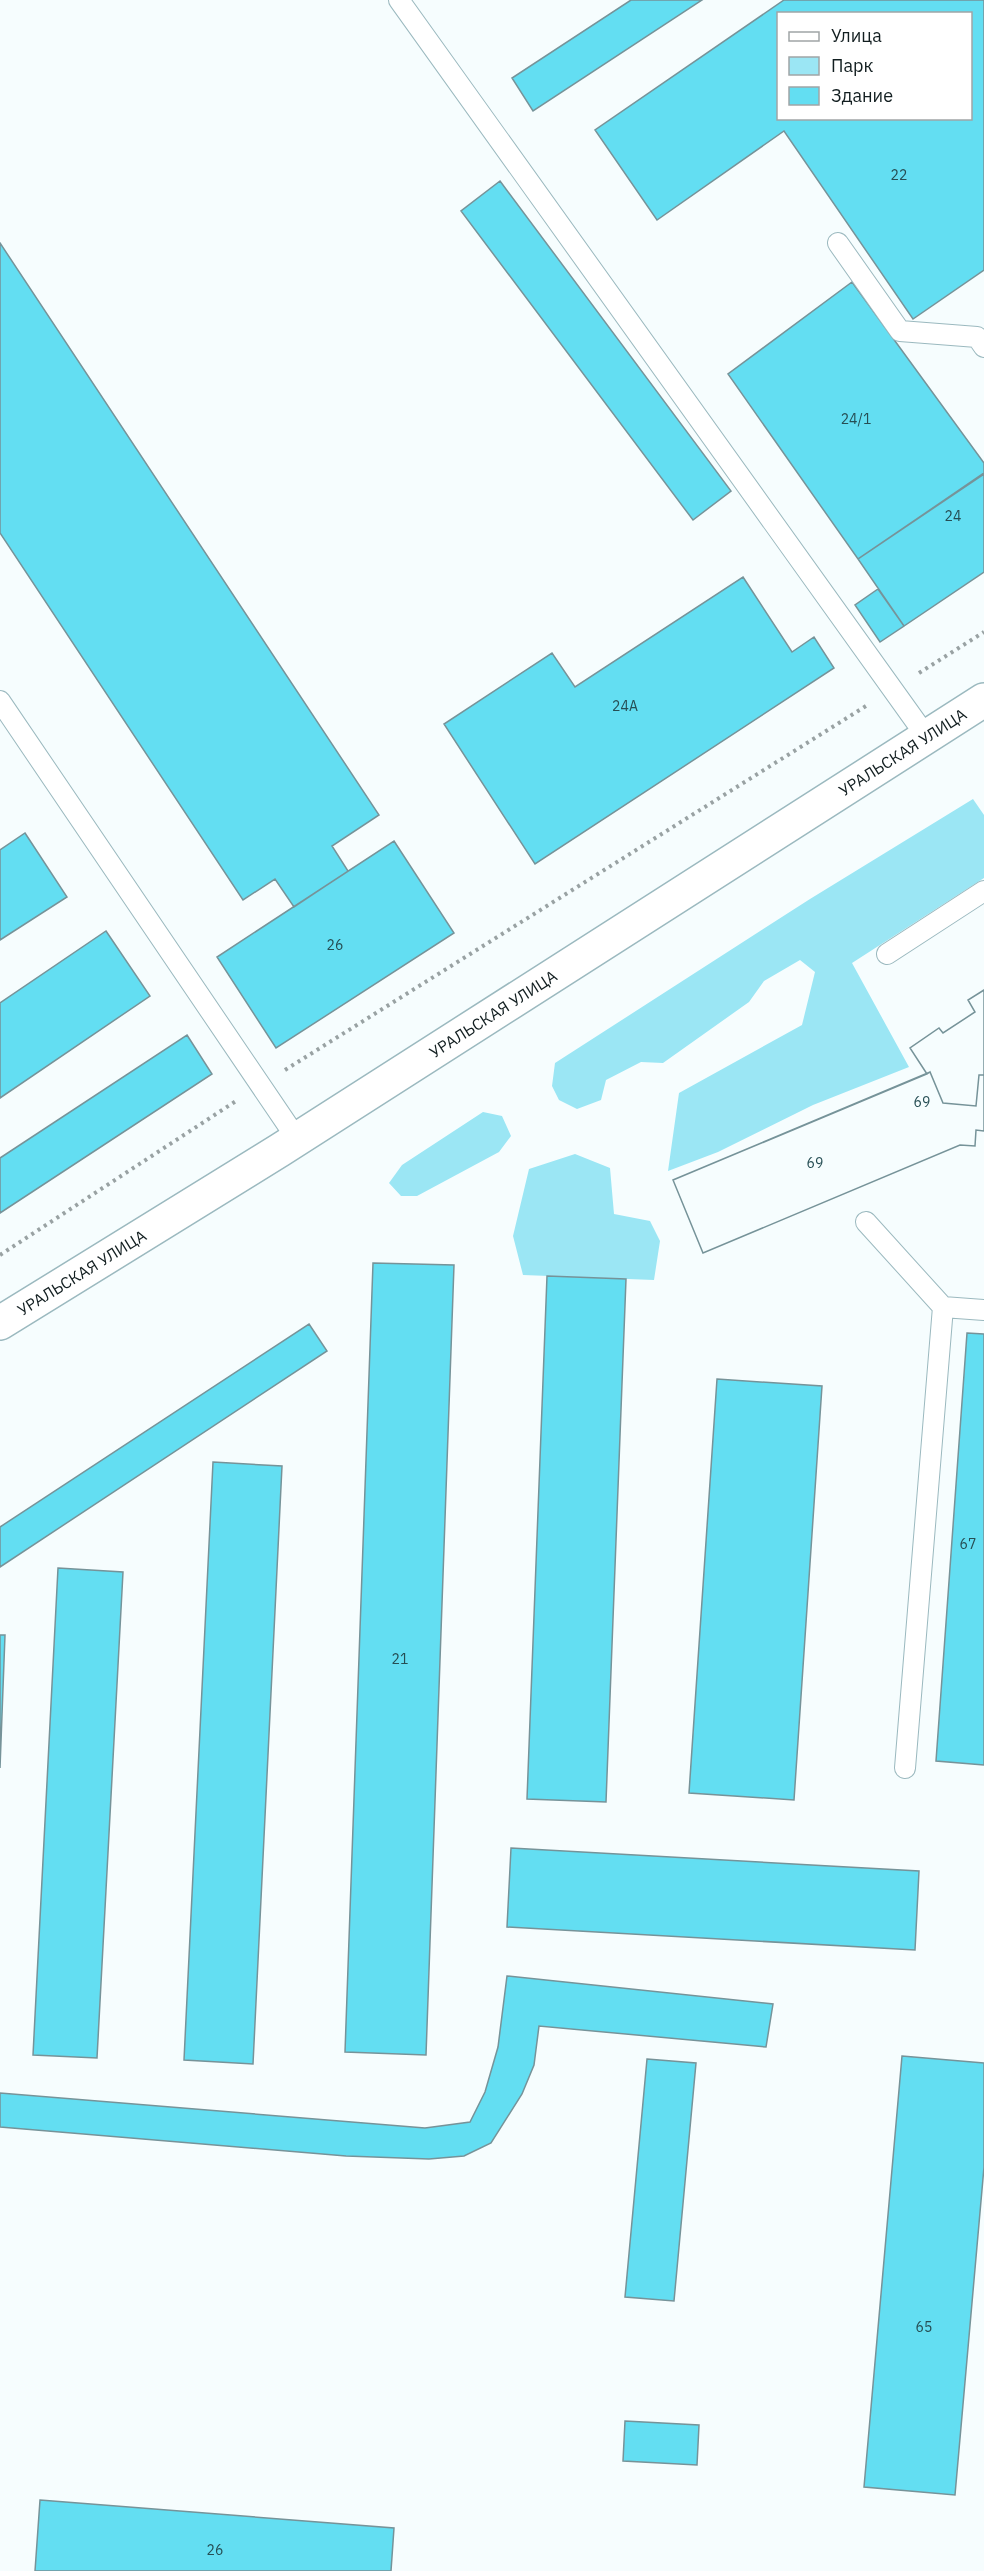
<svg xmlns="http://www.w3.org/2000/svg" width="984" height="2571" font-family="'IBM Plex Sans',sans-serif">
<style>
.green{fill:#9be6f4}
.building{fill:#63def2;stroke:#769399;stroke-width:1.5;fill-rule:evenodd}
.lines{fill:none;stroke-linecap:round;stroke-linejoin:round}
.service-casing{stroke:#9bb9bf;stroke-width:22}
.tertiary-casing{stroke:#9bb9bf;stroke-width:36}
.path{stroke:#99a2a3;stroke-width:4;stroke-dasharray:3 4.5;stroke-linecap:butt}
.service{stroke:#fff;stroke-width:20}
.tertiary{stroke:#fff;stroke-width:33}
.labels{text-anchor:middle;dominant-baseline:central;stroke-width:6;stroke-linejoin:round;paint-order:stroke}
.number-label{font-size:14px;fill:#264e54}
.street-label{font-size:16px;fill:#121e20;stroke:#fff}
</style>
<rect width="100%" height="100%" fill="#f6fdfe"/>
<path class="green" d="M 973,799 L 984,815 L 984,878 L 852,963 L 909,1067 L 813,1105 L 718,1152 L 668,1171 L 679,1093 L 802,1025 L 815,972 L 800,960 L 764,981 L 749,1002 L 663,1063 L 641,1062 L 606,1080 L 601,1100 L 577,1109 L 559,1100 L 552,1086 L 555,1063 L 810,899 Z
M 483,1112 L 502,1116 L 511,1136 L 499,1152 L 417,1196 L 401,1196 L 389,1183 L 402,1165 Z
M 575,1154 L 610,1168 L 614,1214 L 650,1221 L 660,1241 L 654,1280 L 523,1275 L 513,1236 L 529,1169 Z"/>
<path class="building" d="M 631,0 L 702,0 L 533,111 L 512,78 Z
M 784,0 L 984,0 L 984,270 L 913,319 L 784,131 L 657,220 L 595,130 ZM 778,14 L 970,14 L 970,118 L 778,118 Z
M 500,181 L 731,491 L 693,520 L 461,211 Z
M 0,243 L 379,815 L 332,846 L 348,871 L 294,907 L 275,879 L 243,900 L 0,533 Z
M 852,282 L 984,463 L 984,474 L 858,559 L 728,374 Z
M 984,473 L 984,572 L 904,626 L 858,559 Z
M 743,577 L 792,652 L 814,637 L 834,668 L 535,864 L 444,724 L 552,653 L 575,687 Z
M 878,589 L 904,626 L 880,642 L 855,605 Z
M 25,833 L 67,897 L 0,940 L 0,850 Z
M 394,841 L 454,933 L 276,1048 L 217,957 Z
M 106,931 L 150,996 L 0,1098 L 0,1003 Z
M 984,990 L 984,1131 L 976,1130 L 975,1146 L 960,1145 L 703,1253 L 673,1180 L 927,1074 L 910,1048 L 939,1028 L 943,1033 L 975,1012 L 968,1000 Z
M 984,990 L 984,1075 L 979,1075 L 976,1106 L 943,1103 L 930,1072 L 927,1074 L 910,1048 L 939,1028 L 943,1033 L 975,1012 L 968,1000 Z
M 187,1035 L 212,1074 L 0,1213 L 0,1158 Z
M 930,1072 L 943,1103 L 976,1106 L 979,1075 L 984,1075 L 984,1131 L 976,1130 L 975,1146 L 960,1145 L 703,1253 L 673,1180 Z
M 373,1263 L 454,1265 L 426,2055 L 345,2052 Z
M 547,1276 L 626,1279 L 606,1802 L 527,1799 Z
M 309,1324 L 327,1351 L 0,1567 L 0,1527 Z
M 967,1333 L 984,1334 L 984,1765 L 936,1761 Z
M 717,1379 L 822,1386 L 794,1800 L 689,1793 Z
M 213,1462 L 282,1466 L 253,2064 L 184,2060 Z
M 58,1568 L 123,1572 L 97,2058 L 33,2055 Z
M 0,1635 L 5,1635 L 0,1768 Z
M 511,1848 L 919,1871 L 915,1950 L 507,1927 Z
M 507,1976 L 773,2004 L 766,2047 L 539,2026 L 534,2065 L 522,2094 L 491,2143 L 464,2156 L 429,2159 L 346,2156 L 0,2127 L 0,2093 L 425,2128 L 470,2122 L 485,2092 L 498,2047 Z
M 902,2056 L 984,2063 L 984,2167 L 955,2495 L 864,2487 Z
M 647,2059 L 696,2063 L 674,2301 L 625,2297 Z
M 625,2421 L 699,2425 L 697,2465 L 623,2461 Z
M 40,2500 L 394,2528 L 391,2571 L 35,2571 Z"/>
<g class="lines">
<defs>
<path id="service" d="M 399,0 L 926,736
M 838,243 L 900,331 L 977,337 L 984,347
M 0,701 L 297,1139
M 887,954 L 984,891
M 866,1222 L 943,1307 L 905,1768
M 943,1307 L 984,1310"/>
<g id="tertiary">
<path id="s1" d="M 0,1323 L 280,1150 L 984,700"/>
</g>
</defs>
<use href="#service" class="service-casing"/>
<use href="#tertiary" class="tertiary-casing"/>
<path class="path" d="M 919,673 L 984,632
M 285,1070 L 866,706
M 0,1255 L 236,1101"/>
<use href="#service" class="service"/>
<use href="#tertiary" class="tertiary"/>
</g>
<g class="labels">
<g class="number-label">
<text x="899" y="175">22</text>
<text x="856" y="419">24/1</text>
<text x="953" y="516">24</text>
<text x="625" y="706">24А</text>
<text x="335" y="945">26</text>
<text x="922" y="1102">69</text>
<text x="815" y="1163">69</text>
<text x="968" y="1544">67</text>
<text x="400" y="1659">21</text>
<text x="924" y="2327">65</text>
<text x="215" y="2550">26</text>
</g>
<g class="street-label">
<text stroke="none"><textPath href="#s1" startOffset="1068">УРАЛЬСКАЯ УЛИЦА</textPath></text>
<text stroke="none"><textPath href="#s1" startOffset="582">УРАЛЬСКАЯ УЛИЦА</textPath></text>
<text stroke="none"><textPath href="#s1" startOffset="96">УРАЛЬСКАЯ УЛИЦА</textPath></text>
</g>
</g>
<rect x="777" y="12" width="195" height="108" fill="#ffffff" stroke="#a0a5a6" stroke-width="1.5"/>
<rect x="789" y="32" width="30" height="9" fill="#ffffff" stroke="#a0a5a6" stroke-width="1.5"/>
<text x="831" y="42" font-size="18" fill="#121e20">Улица</text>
<rect x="789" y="57" width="30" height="18" fill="#9be6f4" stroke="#a0a5a6" stroke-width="1.5"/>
<text x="831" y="72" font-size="18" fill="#121e20">Парк</text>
<rect x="789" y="87" width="30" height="18" fill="#63def2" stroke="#a0a5a6" stroke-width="1.5"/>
<text x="831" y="102" font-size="18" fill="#121e20">Здание</text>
</svg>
